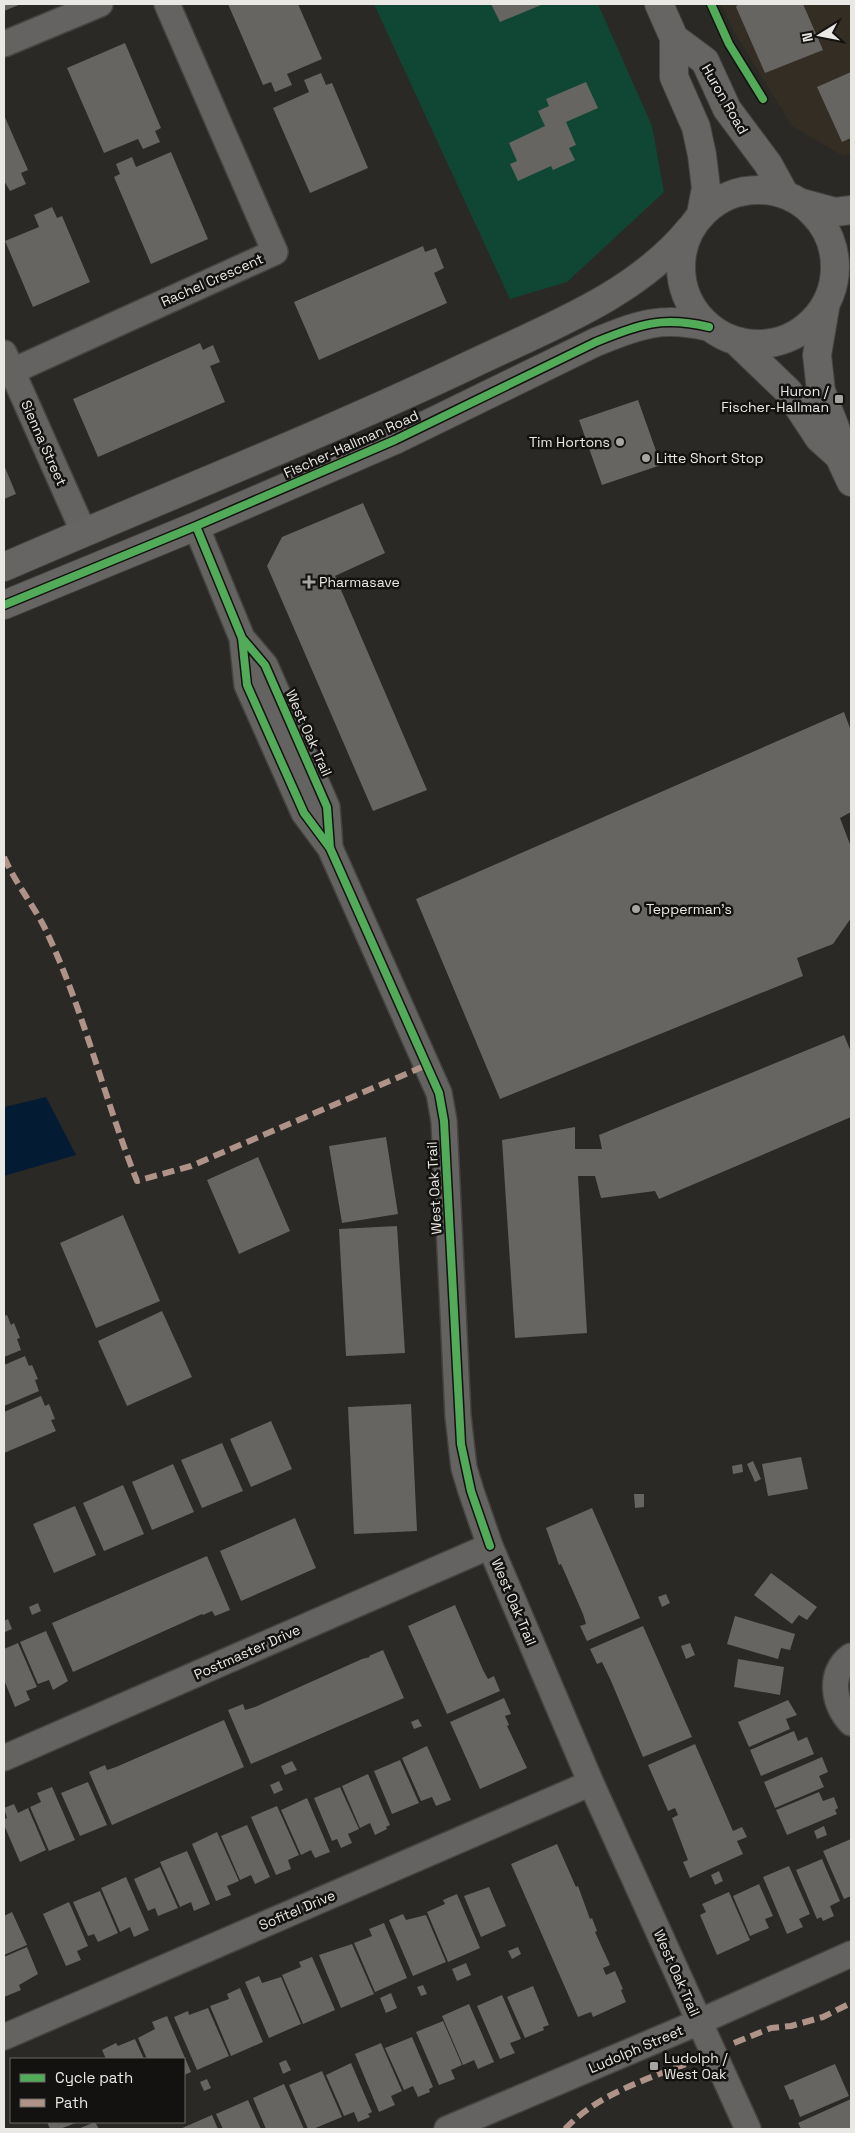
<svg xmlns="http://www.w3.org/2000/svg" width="855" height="2133" font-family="'Space Grotesk',sans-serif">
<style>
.built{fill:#342d24}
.green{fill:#104734}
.water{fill:#041b34}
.building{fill:#666562}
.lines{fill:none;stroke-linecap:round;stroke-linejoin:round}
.minor-casing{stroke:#454441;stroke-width:28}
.secondary-casing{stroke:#454441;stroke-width:30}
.minor{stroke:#646362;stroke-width:25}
.secondary{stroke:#666564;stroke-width:28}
.quiet{stroke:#af9288;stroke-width:6;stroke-dasharray:12 6;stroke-linecap:butt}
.cycleway-casing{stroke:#141210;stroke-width:11}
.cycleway{stroke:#51ab58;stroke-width:8}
.poi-dot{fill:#a7a5a2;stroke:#141210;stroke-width:2}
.labels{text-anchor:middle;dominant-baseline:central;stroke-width:5;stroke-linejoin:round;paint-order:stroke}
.street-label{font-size:14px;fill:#eae8e4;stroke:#141210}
.poi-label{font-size:14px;fill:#eae8e4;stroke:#141210;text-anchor:start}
</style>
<rect width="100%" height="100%" fill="#2b2926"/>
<path class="built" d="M 721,4 L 851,4 L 851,153 L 843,156 L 792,126 L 733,30 Z"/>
<path class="green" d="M 374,4 L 598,4 L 652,126 L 664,192 L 567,282 L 510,299 Z"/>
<path class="water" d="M 46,1097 L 76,1155 L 4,1176 L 4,1107 Z"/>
<path class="building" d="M 4,4 L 21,4 L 4,11 Z
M 228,4 L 298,4 L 322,59 L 287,74 L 292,85 L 275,92 L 271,82 L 263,85 Z
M 491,4 L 540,4 L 541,5 L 500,22 Z
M 738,4 L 803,4 L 823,50 L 765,73 L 736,7 Z
M 125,43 L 161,128 L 155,131 L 160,142 L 143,149 L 138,139 L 104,153 L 67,68 Z
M 851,72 L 851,138 L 842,142 L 817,87 Z
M 321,73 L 326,85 L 332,83 L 368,168 L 310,193 L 273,108 L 309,92 L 304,80 Z
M 586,82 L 598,108 L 566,122 L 576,145 L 569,148 L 575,160 L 553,170 L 551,166 L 518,181 L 510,164 L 517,161 L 509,143 L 545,126 L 538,111 L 549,106 L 546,99 Z
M 4,115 L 28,170 L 21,173 L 26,184 L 10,191 L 4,181 Z
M 171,152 L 208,239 L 151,264 L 114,177 L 120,174 L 116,164 L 132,157 L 136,167 Z
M 52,207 L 57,218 L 62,216 L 90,282 L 33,307 L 5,241 L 39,227 L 34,215 Z
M 423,246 L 425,252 L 436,248 L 444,268 L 434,273 L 447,303 L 319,360 L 294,302 Z
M 200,343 L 203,350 L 213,345 L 220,362 L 210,366 L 225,402 L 98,457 L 73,399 Z
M 638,400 L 661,465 L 602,485 L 579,420 Z
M 4,465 L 16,494 L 4,499 Z
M 363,503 L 385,553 L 335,576 L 427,790 L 373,811 L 267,566 L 282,537 Z
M 844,712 L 851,731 L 851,812 L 840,818 L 851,847 L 851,918 L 833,944 L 797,958 L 803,976 L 500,1099 L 416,899 Z
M 844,1035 L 851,1052 L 851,1117 L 659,1199 L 655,1191 L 601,1198 L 595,1176 L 578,1176 L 587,1333 L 515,1338 L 502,1140 L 575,1127 L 575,1149 L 602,1149 L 599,1135 Z
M 386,1137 L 398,1214 L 342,1223 L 329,1146 Z
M 258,1157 L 290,1231 L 239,1254 L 207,1180 Z
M 123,1215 L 160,1301 L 96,1328 L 60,1243 Z
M 397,1226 L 405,1353 L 346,1356 L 339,1229 Z
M 162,1311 L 192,1377 L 127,1406 L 98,1341 Z
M 7,1315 L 11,1325 L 14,1323 L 20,1338 L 17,1339 L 21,1350 L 4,1357 L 4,1316 Z
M 25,1356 L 29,1366 L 32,1365 L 38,1379 L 35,1380 L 39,1391 L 4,1406 L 4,1365 Z
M 41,1396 L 45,1406 L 49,1404 L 55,1419 L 51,1420 L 56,1431 L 4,1453 L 4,1412 Z
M 411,1404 L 417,1531 L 354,1534 L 348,1407 Z
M 271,1421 L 292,1469 L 251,1487 L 230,1439 Z
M 222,1443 L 243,1491 L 202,1508 L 181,1460 Z
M 801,1457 L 808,1489 L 768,1496 L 762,1464 Z
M 753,1461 L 761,1479 L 755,1482 L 747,1464 Z
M 173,1464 L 194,1512 L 152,1530 L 132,1482 Z
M 742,1464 L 743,1472 L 733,1474 L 732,1466 Z
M 123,1485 L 144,1534 L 104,1551 L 83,1503 Z
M 634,1494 L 644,1494 L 644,1507 L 635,1508 Z
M 75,1506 L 96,1555 L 54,1573 L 33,1524 Z
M 592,1508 L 640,1618 L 587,1641 L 580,1626 L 586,1624 L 583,1614 L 561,1564 L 559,1565 L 546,1528 Z
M 295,1518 L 316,1568 L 241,1601 L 220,1551 Z
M 207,1556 L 230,1610 L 215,1616 L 212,1611 L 203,1615 L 202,1614 L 73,1672 L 52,1623 Z
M 771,1573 L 817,1607 L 807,1620 L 799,1615 L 792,1624 L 754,1595 Z
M 666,1594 L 670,1603 L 662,1607 L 658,1597 Z
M 38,1603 L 41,1611 L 32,1615 L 29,1607 Z
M 455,1605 L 483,1670 L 488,1679 L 494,1676 L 500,1691 L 447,1714 L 408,1626 Z
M 735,1616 L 795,1634 L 790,1650 L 781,1648 L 778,1659 L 727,1644 Z
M 8,1619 L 12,1629 L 5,1632 L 4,1621 Z
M 643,1626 L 692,1737 L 643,1757 L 611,1681 L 602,1662 L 597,1664 L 590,1649 Z
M 46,1631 L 68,1681 L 53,1690 L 49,1680 L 38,1684 L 20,1642 Z
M 18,1643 L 37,1687 L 26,1691 L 30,1700 L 15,1707 L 4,1680 L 4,1649 Z
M 690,1643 L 695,1655 L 686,1659 L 681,1646 Z
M 383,1650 L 404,1698 L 251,1764 L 228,1710 L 243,1704 L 245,1710 L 255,1707 L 362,1659 L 370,1657 L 369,1656 Z
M 738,1659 L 784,1667 L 780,1695 L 734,1687 Z
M 504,1698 L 511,1714 L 505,1716 L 509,1725 L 507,1726 L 527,1768 L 480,1789 L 450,1722 Z
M 788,1700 L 797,1715 L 786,1719 L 790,1729 L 749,1747 L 738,1722 Z
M 418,1719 L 422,1726 L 414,1729 L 411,1722 Z
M 224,1720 L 244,1767 L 112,1825 L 89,1772 L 105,1765 L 107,1770 L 116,1767 Z
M 794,1731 L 798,1741 L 807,1737 L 814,1754 L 761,1776 L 750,1750 Z
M 695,1744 L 733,1831 L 742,1827 L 747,1837 L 737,1841 L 743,1854 L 690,1878 L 683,1862 L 688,1860 L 672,1818 L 678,1815 L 675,1808 L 668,1811 L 648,1765 Z
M 427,1746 L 451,1800 L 436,1806 L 432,1797 L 421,1801 L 402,1758 Z
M 822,1757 L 828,1772 L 819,1776 L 824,1787 L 775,1808 L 764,1782 Z
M 400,1760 L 419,1803 L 392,1814 L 374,1771 Z
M 292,1761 L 297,1770 L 285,1775 L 281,1766 Z
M 368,1774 L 390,1825 L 386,1827 L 387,1829 L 375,1835 L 370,1823 L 360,1828 L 342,1786 Z
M 279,1781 L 283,1790 L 274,1794 L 270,1785 Z
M 88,1782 L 107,1825 L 80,1836 L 61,1793 Z
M 52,1787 L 75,1840 L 49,1851 L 30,1807 L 41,1802 L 37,1793 Z
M 340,1787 L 359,1829 L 348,1834 L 352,1843 L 341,1848 L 337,1839 L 332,1841 L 314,1798 Z
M 819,1792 L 823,1801 L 834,1797 L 838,1808 L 835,1810 L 837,1814 L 787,1835 L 776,1810 Z
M 307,1798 L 330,1852 L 315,1858 L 311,1850 L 301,1855 L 281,1810 Z
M 14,1804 L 18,1813 L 28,1808 L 46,1850 L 20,1862 L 4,1825 L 4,1819 L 7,1818 L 4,1808 Z
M 277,1806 L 299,1855 L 288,1860 L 291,1869 L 276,1875 L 251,1817 Z
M 247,1825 L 270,1877 L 255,1884 L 251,1875 L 240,1880 L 221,1836 Z
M 824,1826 L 827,1835 L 817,1839 L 814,1831 Z
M 217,1832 L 239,1881 L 227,1886 L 231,1895 L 216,1901 L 192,1844 Z
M 851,1839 L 851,1896 L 844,1899 L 823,1851 Z
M 557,1844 L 576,1887 L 578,1886 L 590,1919 L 592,1918 L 597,1931 L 595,1932 L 610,1965 L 603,1968 L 606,1975 L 615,1971 L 623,1989 L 621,1990 L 626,2002 L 593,2017 L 591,2012 L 578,2017 L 511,1864 Z
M 187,1851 L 210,1904 L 194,1911 L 191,1902 L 180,1907 L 160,1862 Z
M 822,1859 L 840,1901 L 830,1906 L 834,1916 L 823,1921 L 821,1917 L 817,1919 L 796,1870 Z
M 789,1866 L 810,1914 L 799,1919 L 803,1927 L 787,1934 L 763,1877 Z
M 160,1867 L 178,1908 L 158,1916 L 155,1908 L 148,1911 L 134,1879 Z
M 719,1871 L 723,1881 L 715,1885 L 711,1875 Z
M 126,1877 L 149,1930 L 134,1937 L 130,1927 L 120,1932 L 101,1888 Z
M 759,1884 L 773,1916 L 765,1919 L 769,1928 L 750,1936 L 733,1896 Z
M 489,1887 L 506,1926 L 481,1937 L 464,1896 Z
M 100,1891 L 118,1933 L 98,1942 L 94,1934 L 88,1936 L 73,1902 Z
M 729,1892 L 750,1940 L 717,1955 L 700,1915 L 706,1912 L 702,1904 Z
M 457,1894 L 480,1948 L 448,1962 L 427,1912 L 445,1904 L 443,1900 Z
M 69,1902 L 88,1946 L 77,1951 L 81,1960 L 66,1966 L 43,1914 Z
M 12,1912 L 27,1945 L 4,1955 L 4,1916 Z
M 403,1914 L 406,1920 L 426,1915 L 446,1962 L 413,1976 L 389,1920 Z
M 384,1923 L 407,1978 L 375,1992 L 354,1943 L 372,1936 L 369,1929 Z
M 352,1944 L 374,1994 L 341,2008 L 319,1955 Z
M 27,1947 L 38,1974 L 19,1985 L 21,1990 L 4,1997 L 4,1957 Z
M 518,1947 L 521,1954 L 512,1959 L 508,1951 Z
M 312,1957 L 335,2010 L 303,2024 L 282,1975 L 301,1967 L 299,1962 Z
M 466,1963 L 471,1975 L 457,1981 L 452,1969 Z
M 259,1976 L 262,1983 L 281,1977 L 301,2024 L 269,2038 L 245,1982 Z
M 423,1985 L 427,1994 L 421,1996 L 417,1987 Z
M 533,1986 L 549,2025 L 543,2027 L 544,2030 L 525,2038 L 507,1997 Z
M 240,1988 L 263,2042 L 231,2056 L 210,2006 L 229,1999 L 227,1994 Z
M 391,1993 L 397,2008 L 386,2013 L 380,1998 Z
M 502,1995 L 521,2039 L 510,2043 L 515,2053 L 500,2059 L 477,2006 Z
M 469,2004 L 494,2062 L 478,2069 L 474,2060 L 463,2065 L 442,2016 Z
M 208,2008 L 229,2056 L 197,2070 L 174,2017 L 188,2011 L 189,2015 Z
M 167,2016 L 191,2072 L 184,2075 L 184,2059 L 147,2059 L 138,2038 L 155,2029 L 152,2022 Z
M 443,2021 L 462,2065 L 451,2070 L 455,2079 L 439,2085 L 416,2032 Z
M 412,2037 L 433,2087 L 429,2089 L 430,2092 L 418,2097 L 413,2086 L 404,2090 L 385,2048 Z
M 135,2039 L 144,2059 L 106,2059 L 102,2050 L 116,2043 L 118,2046 Z
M 381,2043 L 402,2091 L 391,2096 L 395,2105 L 379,2112 L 355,2054 Z
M 286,2060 L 291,2070 L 283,2074 L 279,2063 Z
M 351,2063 L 372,2112 L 368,2114 L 370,2117 L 358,2122 L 354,2112 L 344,2116 L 326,2075 Z
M 835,2064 L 849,2096 L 800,2117 L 793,2099 L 790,2100 L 784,2086 Z
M 322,2071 L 342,2117 L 313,2129 L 308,2129 L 289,2085 Z
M 207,2079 L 211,2088 L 204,2091 L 200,2082 Z
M 284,2084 L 304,2129 L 266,2129 L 253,2098 Z
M 851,2099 L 851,2129 L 801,2129 L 798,2123 Z
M 248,2100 L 261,2129 L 223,2129 L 216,2114 Z
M 212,2115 L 218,2129 L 180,2129 Z
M 47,2122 L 78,2122 L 60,2129 L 50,2129 Z
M 95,2122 L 99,2129 L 78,2129 Z"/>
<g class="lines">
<defs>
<path id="minor" d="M 4,44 L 100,4
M 4,353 L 84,533
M 4,375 L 275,252 L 167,4
M 196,526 L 242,638 L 247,685 L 304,813 L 330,848 L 439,1093 L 444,1121 L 458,1416 L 464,1468 L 471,1491 L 490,1546 L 591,1783 L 748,2129
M 242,638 L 265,665 L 327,807 L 330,848
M 851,1656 C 827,1673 834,1705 851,1723
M 4,1758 L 490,1546
M 4,2037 L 591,1783
M 447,2129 L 699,2022 L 851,1954"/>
<path id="secondary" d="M 659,4 L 674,38 L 674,77 L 696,127 L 702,155 L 706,188 L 701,214
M 674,38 L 705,61 L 727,109 L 768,164 L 784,193
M681 267a77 77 0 1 1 154 0a77 77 0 1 1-154 0Z
M 802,203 L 835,212 L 851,210
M 825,308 L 817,355 L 821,391 L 836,430 L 839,456 L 851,482
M 738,343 L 788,391 L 819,438 L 839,456
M 4,567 C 160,499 318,437 472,364 C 549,327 635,296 690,229
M 4,605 L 196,526 L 395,440 L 596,342 C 640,324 662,316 709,327"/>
</defs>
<use href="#minor" class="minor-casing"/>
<use href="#secondary" class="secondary-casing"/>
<use href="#minor" class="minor"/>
<use href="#secondary" class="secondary"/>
<path class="quiet" d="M 4,857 C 16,885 37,909 49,937 C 85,1015 105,1101 137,1181 L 191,1166 L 427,1065
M 734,2043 L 771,2028 L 791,2026 L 823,2017 L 851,2003
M 565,2129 C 598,2094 647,2079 691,2062"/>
<defs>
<path id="cycleway" d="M 711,4 L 729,44 L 763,99
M 196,526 L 242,638 L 247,685 L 304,813 L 330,848 L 439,1093 L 444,1121 L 461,1444 L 471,1491 L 490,1546
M 4,605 L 196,526 L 395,440 L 596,342 C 640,324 662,316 709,327
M 242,638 L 265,665 L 327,807 L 330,848"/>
</defs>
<use href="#cycleway" class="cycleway-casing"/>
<use href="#cycleway" class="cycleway"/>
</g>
<g class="poi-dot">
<rect x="834" y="394" width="10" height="10" rx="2.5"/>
<circle cx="620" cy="442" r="5"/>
<circle cx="646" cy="458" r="5"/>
<path d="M306.5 574.5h5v5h5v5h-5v5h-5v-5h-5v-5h5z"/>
<circle cx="636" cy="909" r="5"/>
<rect x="649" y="2061" width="10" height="10" rx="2.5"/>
</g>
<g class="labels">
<g class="street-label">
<text transform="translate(725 99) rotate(60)">Huron Road</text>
<text transform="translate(212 280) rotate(-24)">Rachel Crescent</text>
<text transform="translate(44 443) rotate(66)">Sienna Street</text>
<text transform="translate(351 444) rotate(-24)">Fischer-Hallman Road</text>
<text transform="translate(309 733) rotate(66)">West Oak Trail</text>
<text transform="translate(434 1188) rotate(-93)">West Oak Trail</text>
<text transform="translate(514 1602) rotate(67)">West Oak Trail</text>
<text transform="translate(247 1652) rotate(-24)">Postmaster Drive</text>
<text transform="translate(297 1910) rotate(-23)">Sofitel Drive</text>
<text transform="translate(677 1973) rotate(66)">West Oak Trail</text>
<text transform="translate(636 2049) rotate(-23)">Ludolph Street</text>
</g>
<g class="poi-label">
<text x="829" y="391" text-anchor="end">Huron /<tspan x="829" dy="16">Fischer-Hallman</tspan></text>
<text x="610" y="442" text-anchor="end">Tim Hortons</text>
<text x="656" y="458">Litte Short Stop</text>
<text x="319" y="582">Pharmasave</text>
<text x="646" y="909">Tepperman's</text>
<text x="664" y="2058">Ludolph /<tspan x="664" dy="16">West Oak</tspan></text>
</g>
</g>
<rect width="855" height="2133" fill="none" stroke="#eae8e4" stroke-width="10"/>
<rect x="10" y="2058" width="175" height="65" fill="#141210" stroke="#6a6865"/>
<rect x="20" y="2074" width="25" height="8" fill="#51ab58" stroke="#6a6865"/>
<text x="55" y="2083" font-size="15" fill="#eae8e4">Cycle path</text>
<rect x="20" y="2099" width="25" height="8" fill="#af9288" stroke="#6a6865"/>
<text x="55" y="2108" font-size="15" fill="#eae8e4">Path</text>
<g transform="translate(820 35) rotate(260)" stroke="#141210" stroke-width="4" paint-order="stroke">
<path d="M0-4L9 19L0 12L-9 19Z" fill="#eae8e4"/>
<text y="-8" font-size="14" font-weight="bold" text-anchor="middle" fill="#eae8e4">N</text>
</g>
</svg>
